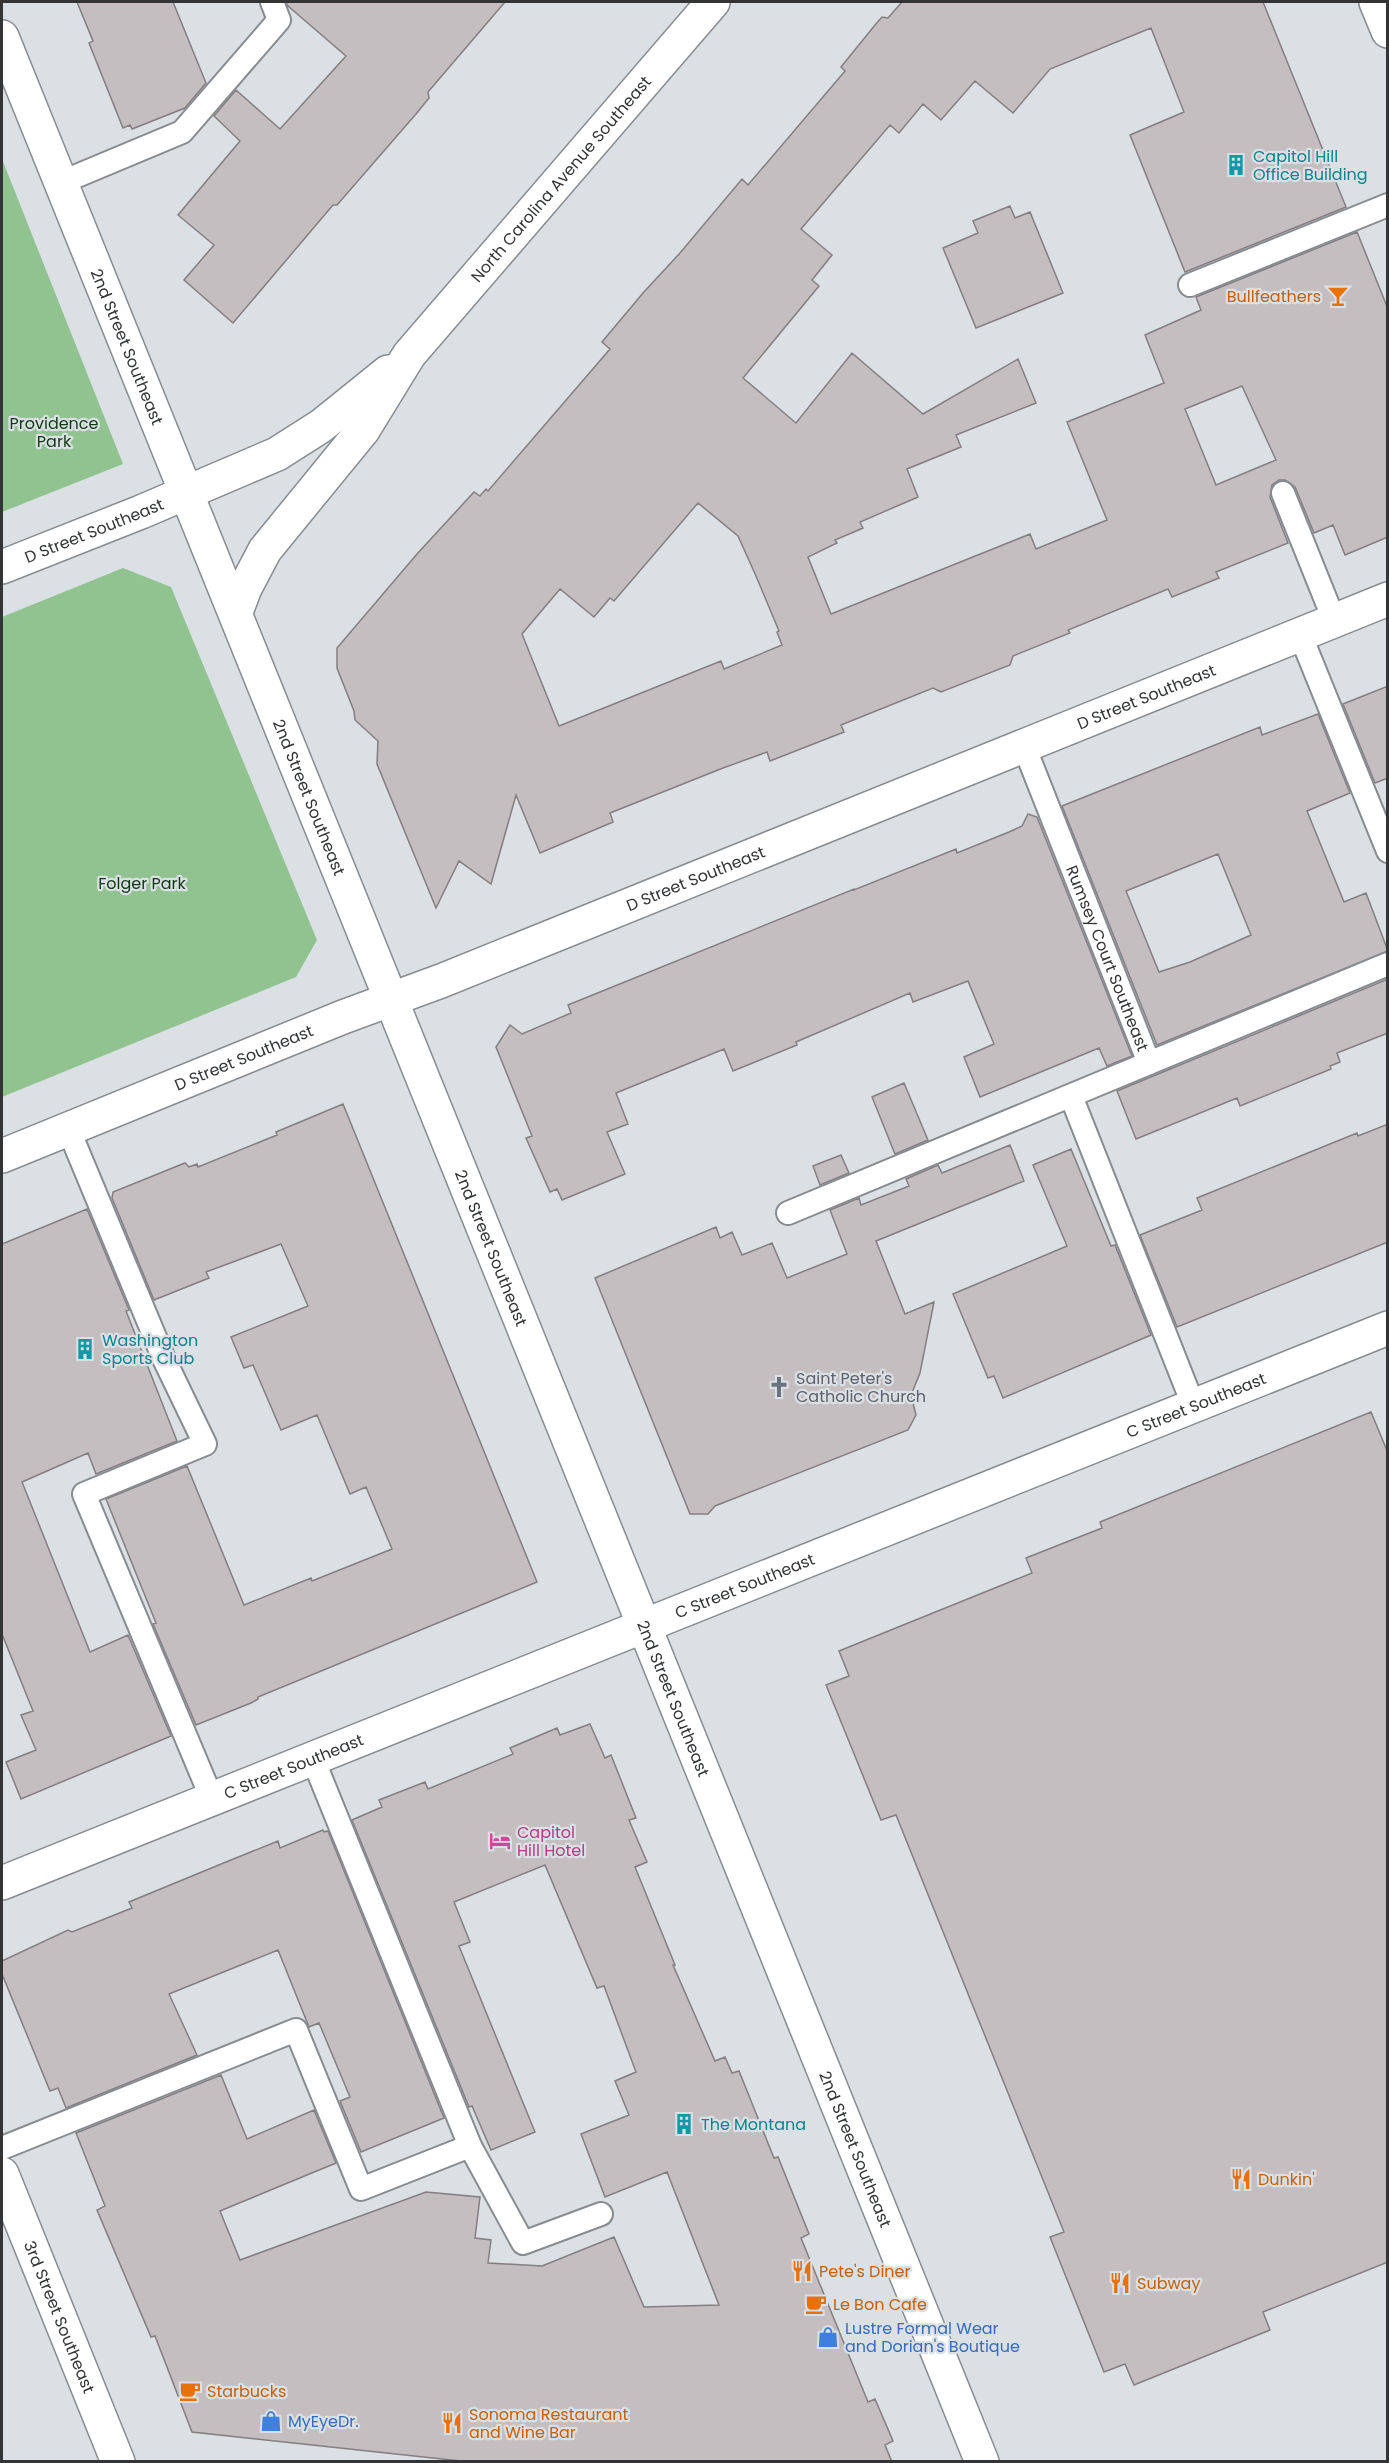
<svg xmlns="http://www.w3.org/2000/svg" width="1389" height="2463" font-family="Poppins,sans-serif">
<style>
.green{fill:#91c391}
.building{fill:#c5bec0;stroke:#857e80;stroke-width:1.5;fill-rule:evenodd}
.lines{fill:none;stroke-linecap:round;stroke-linejoin:round}
.service-casing{stroke:#878c91;stroke-width:26}
.minor-casing{stroke:#878c91;stroke-width:36}
.tertiary-casing{stroke:#878c91;stroke-width:36}
.service{stroke:#fff;stroke-width:22}
.minor{stroke:#fff;stroke-width:33}
.tertiary{stroke:#fff;stroke-width:33}
.labels{text-anchor:middle;dominant-baseline:central;stroke-width:4.5;stroke-linejoin:round;paint-order:stroke}
.culture-label{font-size:16px;fill:#0d838f;stroke:#dae0e4;text-anchor:start}
.street-label{font-size:16px;fill:#323436;stroke:#dae0e4}
.food-label{font-size:16px;fill:#c56008;stroke:#dae0e4;text-anchor:start}
.park-label{font-size:16px;fill:#113915;stroke:#dae0e4}
.worship-label{font-size:16px;fill:#5b616d;stroke:#dae0e4;text-anchor:start}
.hotel-label{font-size:16px;fill:#b23c85;stroke:#dae0e4;text-anchor:start}
.shop-label{font-size:16px;fill:#366cbe;stroke:#dae0e4;text-anchor:start}
</style>
<rect width="100%" height="100%" fill="#dae0e4"/>
<path class="green" d="M 2,159 L 123,464 L 2,512 Z
M 123,568 L 171,587 L 317,940 L 296,977 L 2,1097 L 2,617 Z"/>
<path class="building" d="M 77,2 L 173,2 L 206,83 L 185,108 L 132,129 L 130,125 L 123,128 L 89,43 L 93,41 Z
M 286,2 L 505,2 L 428,92 L 429,98 L 416,114 L 337,205 L 333,205 L 233,323 L 184,280 L 214,245 L 178,215 L 240,141 L 214,116 L 236,90 L 280,129 L 346,56 L 288,6 Z
M 902,2 L 1263,2 L 1346,207 L 1185,272 L 1130,135 L 1184,112 L 1151,28 L 1050,69 L 1013,113 L 975,81 L 941,120 L 923,104 L 899,133 L 890,125 L 801,229 L 832,255 L 812,280 L 819,286 L 743,378 L 796,423 L 852,353 L 923,414 L 1018,359 L 1036,403 L 956,435 L 961,447 L 907,469 L 918,497 L 860,522 L 863,528 L 835,540 L 837,543 L 808,557 L 831,614 L 1030,534 L 1036,549 L 1107,520 L 1067,422 L 1164,383 L 1145,335 L 1201,310 L 1196,297 L 1357,232 L 1388,309 L 1388,537 L 1345,555 L 1333,525 L 1314,533 L 1295,487 L 1285,480 L 1279,480 L 1272,485 L 1270,497 L 1288,543 L 1216,572 L 1219,578 L 1172,597 L 1168,589 L 1068,630 L 1070,633 L 1013,656 L 1010,665 L 941,692 L 933,688 L 841,725 L 844,732 L 770,761 L 767,752 L 723,768 L 610,813 L 613,822 L 540,853 L 516,795 L 491,884 L 459,861 L 436,908 L 377,764 L 378,741 L 355,720 L 354,711 L 337,668 L 337,648 L 417,554 L 474,492 L 480,496 L 486,489 L 488,491 L 610,349 L 602,342 L 643,293 L 680,253 L 742,179 L 748,185 L 845,71 L 841,67 L 875,25 L 882,17 L 888,18 ZM 1242,386 L 1276,460 L 1216,485 L 1185,409 ZM 698,503 L 738,536 L 756,576 L 779,631 L 777,632 L 782,645 L 724,669 L 721,661 L 559,726 L 522,634 L 560,589 L 594,617 L 610,598 L 614,601 Z
M 1010,206 L 1015,218 L 1030,212 L 1063,293 L 976,328 L 943,248 L 978,233 L 973,221 Z
M 1388,686 L 1388,778 L 1375,783 L 1343,704 Z
M 1318,714 L 1350,793 L 1307,811 L 1344,902 L 1366,893 L 1388,951 L 1157,1045 L 1062,806 L 1260,727 L 1262,735 ZM 1218,854 L 1251,935 L 1190,962 L 1159,972 L 1126,891 Z
M 1028,814 L 1037,817 L 1132,1056 L 1107,1066 L 1099,1048 L 980,1097 L 964,1057 L 994,1044 L 968,981 L 913,1002 L 910,993 L 796,1042 L 797,1045 L 733,1071 L 724,1049 L 616,1093 L 628,1124 L 607,1132 L 625,1174 L 562,1200 L 557,1189 L 550,1192 L 526,1138 L 532,1136 L 496,1047 L 510,1025 L 522,1034 L 571,1013 L 568,1005 L 854,889 L 854,890 L 956,849 L 957,853 L 1009,832 L 1022,826 Z
M 1388,979 L 1388,1033 L 1337,1053 L 1340,1062 L 1330,1066 L 1331,1069 L 1240,1106 L 1237,1098 L 1136,1139 L 1117,1091 Z
M 904,1083 L 928,1140 L 895,1154 L 872,1097 Z
M 343,1104 L 537,1582 L 258,1697 L 258,1699 L 251,1703 L 196,1725 L 153,1624 L 156,1623 L 106,1499 L 187,1466 L 244,1605 L 311,1578 L 312,1581 L 392,1549 L 366,1487 L 350,1494 L 317,1415 L 281,1430 L 253,1365 L 244,1368 L 231,1337 L 308,1306 L 281,1244 L 206,1272 L 209,1278 L 154,1300 L 112,1198 L 113,1192 L 185,1163 L 189,1167 L 197,1164 L 198,1167 L 277,1135 L 276,1132 Z
M 1388,1124 L 1388,1242 L 1177,1327 L 1140,1235 L 1202,1210 L 1197,1198 L 1357,1133 L 1358,1136 Z
M 1010,1145 L 1024,1181 L 876,1241 L 905,1314 L 934,1302 L 920,1373 L 911,1395 L 916,1415 L 908,1430 L 715,1506 L 708,1514 L 690,1514 L 595,1278 L 716,1227 L 720,1238 L 732,1232 L 742,1255 L 772,1243 L 787,1278 L 847,1254 L 830,1210 L 859,1198 L 861,1205 L 909,1186 L 906,1179 L 938,1165 L 942,1173 Z
M 1071,1149 L 1111,1246 L 1115,1245 L 1151,1335 L 1003,1398 L 994,1376 L 988,1378 L 953,1294 L 1067,1246 L 1033,1165 Z
M 841,1155 L 849,1173 L 820,1185 L 813,1166 Z
M 87,1209 L 129,1310 L 126,1311 L 177,1441 L 96,1474 L 88,1453 L 22,1482 L 90,1652 L 128,1635 L 171,1736 L 21,1799 L 6,1762 L 36,1750 L 21,1715 L 33,1711 L 2,1634 L 2,1244 Z
M 1371,1412 L 1388,1453 L 1388,2262 L 1263,2312 L 1270,2330 L 1134,2385 L 1125,2364 L 1104,2372 L 1050,2237 L 1064,2232 L 896,1815 L 881,1820 L 826,1685 L 849,1676 L 839,1651 L 1032,1573 L 1026,1558 L 1102,1528 L 1100,1522 Z
M 590,1724 L 605,1758 L 611,1755 L 636,1818 L 629,1820 L 647,1862 L 635,1867 L 675,1965 L 673,1965 L 715,2061 L 725,2057 L 732,2073 L 739,2071 L 774,2158 L 778,2157 L 809,2234 L 801,2238 L 868,2402 L 875,2399 L 893,2441 L 885,2445 L 892,2462 L 470,2462 L 192,2432 L 155,2336 L 151,2337 L 97,2210 L 105,2206 L 76,2133 L 221,2075 L 247,2139 L 314,2110 L 336,2163 L 220,2211 L 240,2260 L 426,2192 L 480,2197 L 475,2238 L 491,2240 L 488,2263 L 542,2266 L 614,2237 L 644,2307 L 719,2305 L 667,2172 L 605,2197 L 581,2134 L 629,2115 L 615,2081 L 636,2072 L 604,1986 L 597,1988 L 545,1865 L 454,1902 L 470,1942 L 459,1946 L 535,2132 L 491,2150 L 472,2106 L 469,2107 L 352,1820 L 382,1807 L 379,1800 L 425,1782 L 428,1789 L 513,1754 L 510,1748 L 557,1728 L 560,1735 Z
M 323,1830 L 324,1832 L 328,1831 L 444,2118 L 361,2152 L 340,2101 L 350,2097 L 319,2023 L 309,2027 L 278,1950 L 169,1994 L 197,2055 L 66,2108 L 58,2088 L 50,2091 L 2,1974 L 2,1961 L 68,1930 L 72,1932 L 132,1908 L 129,1902 L 226,1862 L 278,1841 L 280,1848 Z"/>
<g class="lines">
<defs>
<g id="service">
<path d="M 60,183 L 182,132 L 279,20 L 272,2"/>
<path d="M 1190,285 L 1388,205"/>
<path d="M 1283,493 L 1334,620"/>
<path d="M 1300,634 L 1388,851"/>
<path id="s1" d="M 1024,746 L 1149,1063 L 1388,964"/>
<path d="M 1071,1096 L 1194,1407"/>
<path d="M 68,1128 L 164,1359 L 205,1444 L 84,1494 L 212,1799"/>
<path d="M 788,1213 L 1149,1063"/>
<path d="M 313,1759 L 470,2146 L 523,2243 L 601,2214"/>
<path d="M 2,2148 L 296,2030 L 361,2189 L 470,2146"/>
</g>
<g id="minor">
<path d="M 1376,2 L 1388,31"/>
<path id="s2" d="M 2,1883 L 1388,1328"/>
<path id="s3" d="M 2,2174 L 118,2462"/>
</g>
<g id="tertiary">
<path id="s4" d="M 2,37 L 982,2462"/>
<path id="s5" d="M 2,567 L 141,512 L 277,454 L 321,426 L 388,372"/>
<path id="s6" d="M 236,612 L 245,588 L 265,550 L 363,430 L 409,355 L 713,2"/>
<path id="s7" d="M 2,1156 L 343,1017 L 441,981 L 1388,599"/>
</g>
</defs>
<use href="#service" class="service-casing"/>
<use href="#minor" class="minor-casing"/>
<use href="#tertiary" class="tertiary-casing"/>
<use href="#service" class="service"/>
<use href="#minor" class="minor"/>
<use href="#tertiary" class="tertiary"/>
</g>
<defs>
<symbol id="building-bare" viewBox="-9 -9 18 18"><path d="M-4-6H4V6H1V3H-1V6H-4ZM-2.5-4.3h1.7v1.8h-1.7ZM.8-4.3h1.7v1.8H.8ZM-2.5-1h1.7V.8h-1.7ZM.8-1h1.7V.8H.8Z" fill="#0f9aa8" stroke="#dae0e4" stroke-width="2.5" paint-order="stroke"/></symbol>
<symbol id="bar-bare" viewBox="-9 -9 18 18"><path d="M-6-5H6L.8 .8V4.5H3.5V6h-7V4.5H-.8V.8Z" fill="#e8710a" stroke="#dae0e4" stroke-width="2.5" paint-order="stroke"/></symbol>
<symbol id="church-bare" viewBox="-9 -9 18 18"><path d="M-1.2-6h2.4v3.5h3.3v2.4h-3.3V6h-2.4V-.1h-3.3v-2.4h3.3Z" fill="#6b7280" stroke="#dae0e4" stroke-width="2.5" paint-order="stroke"/></symbol>
<symbol id="hotel-bare" viewBox="-9 -9 18 18"><path d="M-6-4.5h1.5V1H6V5H4.5V3h-9V5H-6ZM-4 0a1.8 1.8 0 1 1 3.6 0ZM.5 0V-2.5h3Q6-2.5 6 0Z" fill="#d1479c" stroke="#dae0e4" stroke-width="2.5" paint-order="stroke"/></symbol>
<symbol id="restaurant-bare" viewBox="-9 -9 18 18"><path d="M-5-6h1v4h1v-4h1v4h1v-4h1v5L-1.5 .5V6h-2V.5L-5-1ZM5-6V6H3V1.5H1.5Q1.5-4 5-6Z" fill="#e8710a" stroke="#dae0e4" stroke-width="2.5" paint-order="stroke"/></symbol>
<symbol id="cafe-bare" viewBox="-9 -9 18 18"><path d="M-5.5-4.5H6V0H3Q3 3.5 0 3.5H-2.5Q-5.5 3.5-5.5 0ZM3-3.2v2h1.7v-2ZM-6 4.5H4V6H-6Z" fill="#e8710a" stroke="#dae0e4" stroke-width="2.5" paint-order="stroke"/></symbol>
<symbol id="shop-bare" viewBox="-9 -9 18 18"><path d="M-5-2.5h2.3a2.7 3.5 0 0 1 5.4 0H5L5.5 6h-11ZM-1.5-2.5h3a1.5 2.3 0 0 0-3 0Z" fill="#3f7fe0" stroke="#dae0e4" stroke-width="2.5" paint-order="stroke"/></symbol>
</defs>
<g fill-rule="evenodd">
<use href="#building-bare" x="1221" y="150" width="30" height="30"/>
<use href="#bar-bare" x="1323" y="281" width="30" height="30"/>
<use href="#building-bare" x="70" y="1334" width="30" height="30"/>
<use href="#church-bare" x="764" y="1372" width="30" height="30"/>
<use href="#hotel-bare" x="485" y="1826" width="30" height="30"/>
<use href="#building-bare" x="669" y="2109" width="30" height="30"/>
<use href="#restaurant-bare" x="1226" y="2164" width="30" height="30"/>
<use href="#restaurant-bare" x="787" y="2256" width="30" height="30"/>
<use href="#restaurant-bare" x="1105" y="2268" width="30" height="30"/>
<use href="#cafe-bare" x="801" y="2289" width="30" height="30"/>
<use href="#shop-bare" x="813" y="2322" width="30" height="30"/>
<use href="#cafe-bare" x="175" y="2376" width="30" height="30"/>
<use href="#shop-bare" x="256" y="2406" width="30" height="30"/>
<use href="#restaurant-bare" x="437" y="2408" width="30" height="30"/>
</g>
<g class="labels">
<g class="culture-label">
<text x="1253" y="156">Capitol Hill<tspan x="1253" dy="18">Office Building</tspan></text>
<text x="102" y="1340">Washington<tspan x="102" dy="18">Sports Club</tspan></text>
<text x="701" y="2124">The Montana</text>
</g>
<g class="street-label">
<text stroke="none"><textPath href="#s6" startOffset="544">North Carolina Avenue Southeast</textPath></text>
<text stroke="none"><textPath href="#s4" startOffset="334">2nd Street Southeast</textPath></text>
<text stroke="none"><textPath href="#s5" startOffset="99">D Street Southeast</textPath></text>
<text stroke="none"><textPath href="#s7" startOffset="1233">D Street Southeast</textPath></text>
<text stroke="none"><textPath href="#s4" startOffset="820">2nd Street Southeast</textPath></text>
<text stroke="none"><textPath href="#s7" startOffset="747">D Street Southeast</textPath></text>
<text stroke="none"><textPath href="#s1" startOffset="228">Rumsey Court Southeast</textPath></text>
<text stroke="none"><textPath href="#s7" startOffset="261">D Street Southeast</textPath></text>
<text stroke="none"><textPath href="#s4" startOffset="1306">2nd Street Southeast</textPath></text>
<text stroke="none"><textPath href="#s2" startOffset="1286">C Street Southeast</textPath></text>
<text stroke="none"><textPath href="#s2" startOffset="800">C Street Southeast</textPath></text>
<text stroke="none"><textPath href="#s4" startOffset="1792">2nd Street Southeast</textPath></text>
<text stroke="none"><textPath href="#s2" startOffset="314">C Street Southeast</textPath></text>
<text stroke="none"><textPath href="#s4" startOffset="2278">2nd Street Southeast</textPath></text>
<text stroke="none"><textPath href="#s3" startOffset="154">3rd Street Southeast</textPath></text>
</g>
<g class="food-label">
<text x="1321" y="296" text-anchor="end">Bullfeathers</text>
<text x="1258" y="2179">Dunkin'</text>
<text x="819" y="2271">Pete's Diner</text>
<text x="1137" y="2283">Subway</text>
<text x="833" y="2304">Le Bon Cafe</text>
<text x="207" y="2391">Starbucks</text>
<text x="469" y="2414">Sonoma Restaurant<tspan x="469" dy="18">and Wine Bar</tspan></text>
</g>
<g class="park-label">
<text x="54" y="423">Providence<tspan x="54" dy="18">Park</tspan></text>
<text x="142" y="883">Folger Park</text>
</g>
<g class="worship-label">
<text x="796" y="1378">Saint Peter's<tspan x="796" dy="18">Catholic Church</tspan></text>
</g>
<g class="hotel-label">
<text x="517" y="1832">Capitol<tspan x="517" dy="18">Hill Hotel</tspan></text>
</g>
<g class="shop-label">
<text x="845" y="2328">Lustre Formal Wear<tspan x="845" dy="18">and Dorian's Boutique</tspan></text>
<text x="288" y="2421">MyEyeDr.</text>
</g>
</g>
<rect width="1389" height="2463" fill="none" stroke="#323436" stroke-width="6"/>
</svg>
